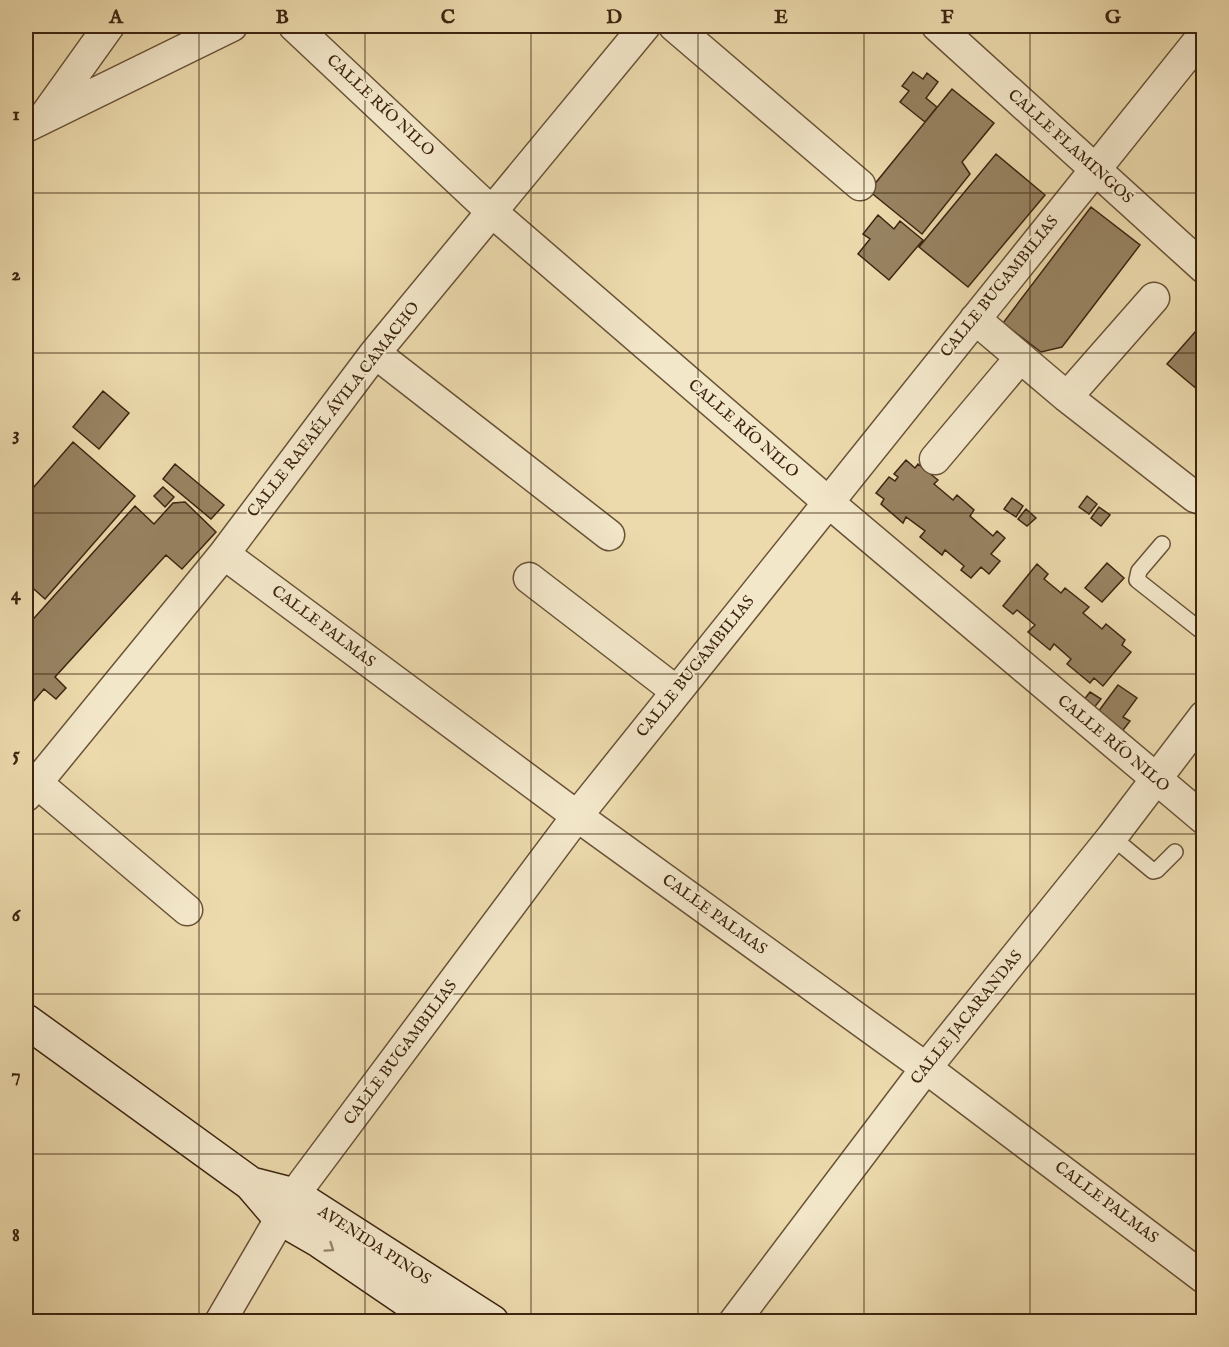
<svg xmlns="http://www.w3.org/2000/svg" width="1229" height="1347" font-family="'IM FELL English',serif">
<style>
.building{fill:#988362;stroke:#3d2410;stroke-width:1.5}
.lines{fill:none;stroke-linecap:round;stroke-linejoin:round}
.service-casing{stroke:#695237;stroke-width:18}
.minor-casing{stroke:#695237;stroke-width:33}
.secondary-casing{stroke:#3d2410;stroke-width:36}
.service{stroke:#f3e7ca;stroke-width:15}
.minor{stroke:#f3e7ca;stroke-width:30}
.secondary{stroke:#f3e7ca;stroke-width:33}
.oneway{stroke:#98866d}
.grid{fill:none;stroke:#3d2410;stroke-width:1.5;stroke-opacity:0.55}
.labels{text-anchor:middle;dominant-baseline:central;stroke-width:4.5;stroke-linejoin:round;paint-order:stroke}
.street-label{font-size:16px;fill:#3d2410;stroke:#f3e7ca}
.neatline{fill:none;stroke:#3d2410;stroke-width:2}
.grid-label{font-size:20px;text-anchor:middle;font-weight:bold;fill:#3d2410}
</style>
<rect width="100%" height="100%" fill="#ecdaad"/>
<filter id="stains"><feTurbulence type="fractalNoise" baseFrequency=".00333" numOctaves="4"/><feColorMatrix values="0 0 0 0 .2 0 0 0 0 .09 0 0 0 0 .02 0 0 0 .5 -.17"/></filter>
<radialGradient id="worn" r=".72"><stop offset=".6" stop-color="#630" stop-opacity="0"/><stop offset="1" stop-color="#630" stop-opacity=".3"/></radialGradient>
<path class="building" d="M 913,72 L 923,79 L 927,73 L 938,82 L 926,98 L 937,107 L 925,122 L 900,102 L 909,91 L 902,86 Z
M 952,89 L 994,123 L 962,162 L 970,174 L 922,234 L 869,191 Z
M 996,154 L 1045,195 L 968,287 L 919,247 Z
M 1091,207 L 1140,245 L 1062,347 L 1041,352 L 1003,323 Z
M 878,215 L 894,229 L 900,221 L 923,240 L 889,280 L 858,254 L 870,239 L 863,234 Z
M 1195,332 L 1204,339 L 1204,384 L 1198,390 L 1167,364 Z
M 103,391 L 129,413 L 99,449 L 73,427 Z
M 73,442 L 135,496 L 45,599 L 26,582 L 26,496 Z
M 906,460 L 915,468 L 918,464 L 938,480 L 934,484 L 953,500 L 957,495 L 974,510 L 970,516 L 993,536 L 997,531 L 1005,538 L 991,554 L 1000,561 L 989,574 L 981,567 L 971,578 L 961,570 L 964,566 L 945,550 L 942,555 L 920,537 L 925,531 L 906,517 L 903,523 L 881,504 L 884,499 L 876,493 L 889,477 L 895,481 L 898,477 L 894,474 Z
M 175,464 L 224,505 L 211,519 L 163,479 Z
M 163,487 L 174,497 L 165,507 L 154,496 Z
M 1087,496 L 1097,504 L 1089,514 L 1079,507 Z
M 1012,498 L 1023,506 L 1016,517 L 1004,509 Z
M 185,502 L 216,532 L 182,569 L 166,555 L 55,677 L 66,688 L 56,699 L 44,689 L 26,710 L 26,627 L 135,506 L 154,524 L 173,503 Z
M 1099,507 L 1110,515 L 1101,526 L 1091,518 Z
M 1026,509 L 1036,518 L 1027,526 L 1018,519 Z
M 1107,563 L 1124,578 L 1102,602 L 1085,588 Z
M 1037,564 L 1048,574 L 1044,579 L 1061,593 L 1065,588 L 1089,607 L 1083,613 L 1102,629 L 1106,624 L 1125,640 L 1122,645 L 1131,652 L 1103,686 L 1094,678 L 1090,683 L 1067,664 L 1071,659 L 1054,644 L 1050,650 L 1028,632 L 1035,625 L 1017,610 L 1013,614 L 1003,606 Z
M 1118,685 L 1137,698 L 1123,717 L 1130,721 L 1120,734 L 1098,712 Z
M 1090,692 L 1101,699 L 1093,709 L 1083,701 Z"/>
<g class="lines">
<defs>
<path id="service" d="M 1162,544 L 1139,571 L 1137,580 L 1204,633
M 1112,837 L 1153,871 L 1157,870 L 1175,852"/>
<path id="minor" d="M 294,26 L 492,212 L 828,502 L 1204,819
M 674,26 L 860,185
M 937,26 L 1204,268
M 46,114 L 109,26
M 26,127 L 232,26
M 975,319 L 1067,397 L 1195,497 L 1204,500
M 375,353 L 609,535
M 1067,397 L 1154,298
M 935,459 L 1020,358
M 224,554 L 577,816 L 926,1068 L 1204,1278
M 529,578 L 676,691
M 37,783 L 187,910
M 26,796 L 224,554 L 375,353 L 645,26
M 220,1322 L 294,1195 L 577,816 L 1204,34
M 734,1322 L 926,1068 L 1112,837 L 1204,716"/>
<path id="secondary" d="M 26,1021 L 251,1184 L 280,1218 L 320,1241 L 439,1322
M 251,1184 L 294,1195 L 492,1322"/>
</defs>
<use href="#service" class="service-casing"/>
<use href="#minor" class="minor-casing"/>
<use href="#secondary" class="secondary-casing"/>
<use href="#service" class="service"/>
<use href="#minor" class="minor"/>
<use href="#secondary" class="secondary"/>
</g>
<defs><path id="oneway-chevron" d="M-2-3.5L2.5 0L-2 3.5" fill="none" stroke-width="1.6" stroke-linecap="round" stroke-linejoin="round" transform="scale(1.5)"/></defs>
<use class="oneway" href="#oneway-chevron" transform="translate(330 1248) rotate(34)"/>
<path class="grid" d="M 199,26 L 199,1322M 365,26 L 365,1322M 531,26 L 531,1322M 698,26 L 698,1322M 864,26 L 864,1322M 1030,26 L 1030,1322M 26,193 L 1204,193M 26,353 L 1204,353M 26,513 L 1204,513M 26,674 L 1204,674M 26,834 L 1204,834M 26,994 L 1204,994M 26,1154 L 1204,1154"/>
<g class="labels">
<g class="street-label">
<text transform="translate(380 106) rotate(43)">CALLE RÍO NILO</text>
<text transform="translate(1070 147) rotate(42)">CALLE FLAMINGOS</text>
<text transform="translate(1000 287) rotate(-51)">CALLE BUGAMBILIAS</text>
<text transform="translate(334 410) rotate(-52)">CALLE RAFAÉL ÁVILA CAMACHO</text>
<text transform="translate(743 429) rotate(41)">CALLE RÍO NILO</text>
<text transform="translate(323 627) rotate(37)">CALLE PALMAS</text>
<text transform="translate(696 667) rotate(-51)">CALLE BUGAMBILIAS</text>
<text transform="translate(1113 744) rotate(40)">CALLE RÍO NILO</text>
<text transform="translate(714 915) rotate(36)">CALLE PALMAS</text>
<text transform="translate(967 1018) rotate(-51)">CALLE JACARANDAS</text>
<text transform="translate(401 1053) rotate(-53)">CALLE BUGAMBILIAS</text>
<text transform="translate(1106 1203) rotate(37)">CALLE PALMAS</text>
<text transform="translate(374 1246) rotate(33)">AVENIDA PINOS</text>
</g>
</g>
<rect width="1229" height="1347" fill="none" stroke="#ecdaad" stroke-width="66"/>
<rect x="33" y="33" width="1163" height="1281" class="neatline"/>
<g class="grid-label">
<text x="116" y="23">A</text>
<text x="282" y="23">B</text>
<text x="448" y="23">C</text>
<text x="614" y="23">D</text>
<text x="781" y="23">E</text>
<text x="947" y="23">F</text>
<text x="1113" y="23">G</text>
<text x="16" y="120">1</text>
<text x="16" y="280">2</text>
<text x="16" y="440">3</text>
<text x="16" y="600">4</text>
<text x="16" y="760">5</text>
<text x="16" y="921">6</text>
<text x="16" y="1081">7</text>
<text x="16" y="1241">8</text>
</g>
<rect width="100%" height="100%" filter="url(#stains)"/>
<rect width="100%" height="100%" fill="url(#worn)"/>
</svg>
